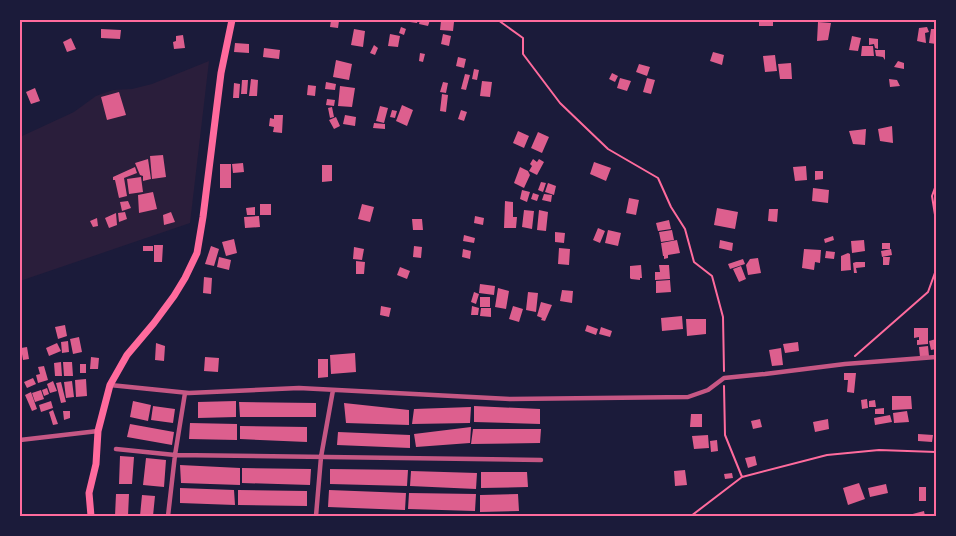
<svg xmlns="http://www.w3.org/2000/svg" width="956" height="536" font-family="Karla,sans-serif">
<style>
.green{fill:#2a1e3b}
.building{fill:#dd5f8e}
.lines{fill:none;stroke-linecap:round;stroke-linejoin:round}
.path{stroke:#ff6b9d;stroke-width:2}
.minor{stroke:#c65784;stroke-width:4.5}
.secondary{stroke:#ff6b9d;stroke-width:7}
.neatline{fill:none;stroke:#ff6b9d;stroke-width:2}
</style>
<rect width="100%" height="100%" fill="#1b1b3a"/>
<path class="green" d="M 209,61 L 190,223 L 20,281 L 20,137 L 74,112 L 96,96 L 113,90 L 132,89 L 152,84 Z"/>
<path class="building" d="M 331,20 L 339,21 L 338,28 L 330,27 Z
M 403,20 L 418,20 L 417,23 L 403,21 Z
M 420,20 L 430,20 L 428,26 L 419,24 Z
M 759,20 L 773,20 L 773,26 L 759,26 Z
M 441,21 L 454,22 L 453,31 L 440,30 Z
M 818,22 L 831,23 L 828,40 L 817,41 Z
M 401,27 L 406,29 L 404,35 L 399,33 Z
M 927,27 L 929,32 L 925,33 L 926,43 L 917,41 L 919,28 Z
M 101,29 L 121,30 L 120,39 L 101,38 Z
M 354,29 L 365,31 L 363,47 L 351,45 Z
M 931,29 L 936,29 L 936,44 L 929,43 Z
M 390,34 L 400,36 L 398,47 L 388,46 Z
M 443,34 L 451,36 L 449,46 L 441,44 Z
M 183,35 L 185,48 L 174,49 L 173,42 L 176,41 L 176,36 Z
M 852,36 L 861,38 L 858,51 L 849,50 Z
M 71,38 L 76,49 L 67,52 L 63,42 Z
M 869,38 L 878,39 L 878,49 L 875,48 L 874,44 L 869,45 Z
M 235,43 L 249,44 L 249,53 L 234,52 Z
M 374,45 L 378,48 L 375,55 L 370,53 Z
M 862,46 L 873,46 L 874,56 L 861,56 Z
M 264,48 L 280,50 L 279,59 L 263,57 Z
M 875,50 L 885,50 L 885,60 L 883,57 L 876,56 Z
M 713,52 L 724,55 L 722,65 L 710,61 Z
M 420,53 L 425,54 L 423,62 L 419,61 Z
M 775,55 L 777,71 L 765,72 L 763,56 Z
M 458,57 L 466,59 L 464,68 L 456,66 Z
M 336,60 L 352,64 L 349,80 L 333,77 Z
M 898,61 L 904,63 L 904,69 L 894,67 Z
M 791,63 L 792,79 L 780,79 L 778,64 Z
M 639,64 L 650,67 L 647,76 L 636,72 Z
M 474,69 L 479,70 L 477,80 L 472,79 Z
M 612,73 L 618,76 L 615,82 L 609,79 Z
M 465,74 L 470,75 L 466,90 L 461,89 Z
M 620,78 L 631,81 L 627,91 L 617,88 Z
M 647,78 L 655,80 L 651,94 L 643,92 Z
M 251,79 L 258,80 L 257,96 L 249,96 Z
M 889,79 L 897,80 L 900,86 L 890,87 Z
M 242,80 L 248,80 L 247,94 L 241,94 Z
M 482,81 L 492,82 L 490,97 L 480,96 Z
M 326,82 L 336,84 L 335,90 L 325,89 Z
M 443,82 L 448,83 L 446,93 L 440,92 Z
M 234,83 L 240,84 L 239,98 L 233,98 Z
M 308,85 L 316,86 L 315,96 L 307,95 Z
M 340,86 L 355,88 L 352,107 L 338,106 Z
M 35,88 L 40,101 L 31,104 L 26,92 Z
M 119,92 L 126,115 L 107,120 L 101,97 Z
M 442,94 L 448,95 L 446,112 L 440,111 Z
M 327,99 L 335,100 L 334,106 L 326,105 Z
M 402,105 L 413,110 L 407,126 L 396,121 Z
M 380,106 L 388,108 L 384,123 L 376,121 Z
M 332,107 L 334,117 L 330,118 L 328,108 Z
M 392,110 L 397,111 L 395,118 L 390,117 Z
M 461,110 L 467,112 L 464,121 L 458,119 Z
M 274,115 L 283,115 L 282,133 L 273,132 L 274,127 L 269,126 L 270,118 L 274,119 Z
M 345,115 L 356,117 L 355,126 L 343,124 Z
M 336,117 L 340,126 L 334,129 L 329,120 Z
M 374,123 L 385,124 L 385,129 L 373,128 Z
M 892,126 L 893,143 L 880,141 L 878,129 Z
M 866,129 L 865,145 L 853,144 L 849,131 Z
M 518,131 L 529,136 L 524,148 L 513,143 Z
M 538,132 L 549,137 L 542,153 L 531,148 Z
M 163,155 L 166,177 L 152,179 L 150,156 Z
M 148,159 L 151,179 L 143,181 L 143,176 L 140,175 L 135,163 Z
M 533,159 L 537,162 L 539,159 L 544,162 L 537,175 L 529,171 L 532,166 L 530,164 Z
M 594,162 L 611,168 L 606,181 L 590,174 Z
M 243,163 L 244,172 L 233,173 L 232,164 Z
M 220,164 L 231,164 L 231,188 L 220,188 Z
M 322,165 L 332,165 L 332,181 L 322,182 Z
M 806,166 L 807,180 L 795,181 L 793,167 Z
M 135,167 L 137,173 L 124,178 L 127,196 L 119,198 L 115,180 L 113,180 L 113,177 Z
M 520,167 L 528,171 L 530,175 L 524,188 L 514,183 Z
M 815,171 L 823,171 L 823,179 L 815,180 Z
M 141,177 L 143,192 L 129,194 L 127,179 Z
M 541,182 L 546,183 L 543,192 L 538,190 Z
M 548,183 L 556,186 L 554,195 L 545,192 Z
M 813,188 L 829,190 L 828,203 L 812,201 Z
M 522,190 L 530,192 L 527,202 L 520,199 Z
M 153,192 L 157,209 L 139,213 L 138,195 Z
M 533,193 L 539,195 L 537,201 L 531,199 Z
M 544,194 L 552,195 L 551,202 L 542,200 Z
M 629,198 L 639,200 L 636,215 L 626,213 Z
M 128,201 L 131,208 L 122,211 L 120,202 Z
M 505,201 L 513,202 L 513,217 L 517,217 L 516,228 L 504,228 Z
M 260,204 L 271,204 L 271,215 L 260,215 Z
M 362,204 L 374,207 L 370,222 L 358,219 Z
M 255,207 L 255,215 L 247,215 L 246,208 Z
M 717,208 L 738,212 L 735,229 L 714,225 Z
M 769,209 L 778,209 L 777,222 L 768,221 Z
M 524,210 L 534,211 L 532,229 L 522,227 Z
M 539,210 L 548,212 L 546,231 L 537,230 Z
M 125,212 L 127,219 L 119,222 L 118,213 Z
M 171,212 L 175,222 L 164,225 L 163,215 Z
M 116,213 L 117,225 L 109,228 L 105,218 Z
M 259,216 L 260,227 L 245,228 L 244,217 Z
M 475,216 L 484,218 L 483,225 L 474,223 Z
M 97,218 L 98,226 L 93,227 L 90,221 Z
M 412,219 L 422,219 L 423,230 L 413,230 Z
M 669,220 L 671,229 L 658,231 L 656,223 Z
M 598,228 L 605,231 L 600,243 L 593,240 Z
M 608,230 L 621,233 L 618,246 L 605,243 Z
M 672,230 L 674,240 L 661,242 L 659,232 Z
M 555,232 L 565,233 L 564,243 L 555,242 Z
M 464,235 L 475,238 L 474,243 L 463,241 Z
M 833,236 L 834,240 L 825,243 L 824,239 Z
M 234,239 L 237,253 L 226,256 L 222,242 Z
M 677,240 L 680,253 L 668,255 L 668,258 L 664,259 L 664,256 L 663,256 L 661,243 Z
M 720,240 L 733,243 L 732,251 L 719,248 Z
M 864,240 L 865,251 L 852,253 L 851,241 Z
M 882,243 L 890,243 L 890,249 L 882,249 Z
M 154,245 L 163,245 L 162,262 L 154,262 Z
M 143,246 L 153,246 L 153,251 L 143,251 Z
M 211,246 L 219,249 L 214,266 L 205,264 Z
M 414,246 L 422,247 L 421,258 L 413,257 Z
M 354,247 L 364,249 L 362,260 L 353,259 Z
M 559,248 L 570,249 L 569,265 L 558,264 Z
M 463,249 L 471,251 L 470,259 L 462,257 Z
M 804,249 L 821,250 L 820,263 L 815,262 L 814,270 L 802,268 Z
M 891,249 L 892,255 L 882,257 L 881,251 Z
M 826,251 L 835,252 L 834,259 L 825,258 Z
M 848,253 L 850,254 L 851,270 L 841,271 L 841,256 Z
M 219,257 L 231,260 L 229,270 L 217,267 Z
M 883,257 L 890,257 L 889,265 L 883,265 Z
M 758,258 L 761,273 L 748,275 L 746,265 L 750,259 Z
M 743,259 L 745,264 L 730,269 L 728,264 Z
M 356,261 L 365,262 L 364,274 L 356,274 Z
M 856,262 L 865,262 L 865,267 L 856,268 L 857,273 L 854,273 L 853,263 Z
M 641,265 L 642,278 L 640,278 L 640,280 L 631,279 L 630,278 L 630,266 Z
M 659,265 L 669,265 L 670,279 L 655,280 L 655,272 L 660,272 Z
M 741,266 L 746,279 L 739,282 L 733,269 Z
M 400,267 L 410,271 L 407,279 L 397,275 Z
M 204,277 L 212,278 L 211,294 L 203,293 Z
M 670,280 L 671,292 L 656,293 L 656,281 Z
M 480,284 L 495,286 L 494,295 L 479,293 Z
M 498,288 L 509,291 L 506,309 L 495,307 Z
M 562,290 L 573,291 L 572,303 L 560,301 Z
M 474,292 L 479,294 L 476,304 L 471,302 Z
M 528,292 L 538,293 L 536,312 L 526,310 Z
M 480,297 L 490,297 L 490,307 L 480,307 Z
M 541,302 L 552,305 L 545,321 L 541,320 L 542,318 L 537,316 Z
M 381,306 L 391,308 L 389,317 L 380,315 Z
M 472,306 L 479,308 L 478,315 L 471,315 Z
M 513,306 L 523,309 L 519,322 L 509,319 Z
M 481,308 L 491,308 L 491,317 L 480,316 Z
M 682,316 L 683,329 L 662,331 L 661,318 Z
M 686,319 L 706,319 L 706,334 L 687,336 Z
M 65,325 L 67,336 L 58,339 L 55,327 Z
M 587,325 L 598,329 L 596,335 L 585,331 Z
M 601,327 L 612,331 L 610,337 L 599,334 Z
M 914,328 L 928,328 L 928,344 L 917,345 L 917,340 L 919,340 L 919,337 L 914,338 Z
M 79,337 L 82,352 L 73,354 L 70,339 Z
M 936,339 L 936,349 L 931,350 L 929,341 Z
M 68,341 L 69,352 L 62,353 L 61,342 Z
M 798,342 L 799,351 L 785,353 L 783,344 Z
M 57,343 L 61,351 L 49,356 L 46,348 Z
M 156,343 L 165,346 L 164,361 L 155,360 Z
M 928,346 L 929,356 L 920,357 L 919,347 Z
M 27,347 L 29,359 L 23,360 L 21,348 Z
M 781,348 L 783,365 L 772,366 L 769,350 Z
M 355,353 L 356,372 L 331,374 L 330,355 Z
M 91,357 L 99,358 L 98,369 L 90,369 Z
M 205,357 L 219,358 L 218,372 L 204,371 Z
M 318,359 L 328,359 L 328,377 L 318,378 Z
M 61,362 L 62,376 L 55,376 L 54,363 Z
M 63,362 L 72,362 L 73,376 L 64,376 Z
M 80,364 L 86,364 L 86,373 L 80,373 Z
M 44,366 L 48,380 L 38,383 L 36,375 L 40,374 L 38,367 Z
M 844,373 L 856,373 L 854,393 L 847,392 L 848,380 L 844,380 Z
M 33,378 L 36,384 L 27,388 L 24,382 Z
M 86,379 L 87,396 L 76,397 L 75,380 Z
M 53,381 L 57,391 L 50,393 L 47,384 Z
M 72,381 L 74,397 L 66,398 L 64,382 Z
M 61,382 L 66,402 L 61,403 L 56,383 Z
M 47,388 L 49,394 L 44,396 L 42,390 Z
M 41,390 L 44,399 L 35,402 L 32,393 Z
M 31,392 L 37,409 L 32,411 L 25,395 Z
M 892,396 L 911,396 L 912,409 L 892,410 Z
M 867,399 L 868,408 L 862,409 L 861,400 Z
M 875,400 L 876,407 L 869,407 L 869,401 Z
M 51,401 L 53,408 L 41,412 L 39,405 Z
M 133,401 L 151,405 L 148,421 L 130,417 Z
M 236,401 L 236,417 L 198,418 L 198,402 Z
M 239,402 L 316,403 L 316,417 L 240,417 Z
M 344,403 L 409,410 L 409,425 L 346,423 Z
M 153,406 L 175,409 L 173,423 L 151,420 Z
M 474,406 L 540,409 L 540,424 L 474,422 Z
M 471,407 L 470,423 L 412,424 L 414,409 Z
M 884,408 L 884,414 L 875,414 L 875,409 Z
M 53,410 L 58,424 L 53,425 L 49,412 Z
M 63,411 L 70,411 L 70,418 L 64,420 Z
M 907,411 L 909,422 L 894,423 L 893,413 Z
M 691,414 L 702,414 L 702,427 L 690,427 Z
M 890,415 L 892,422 L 875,425 L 874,418 Z
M 760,419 L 762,427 L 753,429 L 751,421 Z
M 828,419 L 829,429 L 815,432 L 813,422 Z
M 190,423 L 237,424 L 237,440 L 189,439 Z
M 130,424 L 174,432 L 172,445 L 127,437 Z
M 240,426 L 307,427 L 307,442 L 240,439 Z
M 471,427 L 470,443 L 416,447 L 414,434 Z
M 473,429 L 541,429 L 540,443 L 471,444 Z
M 338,432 L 410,435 L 410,448 L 337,445 Z
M 918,434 L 933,435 L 932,442 L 918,441 Z
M 708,435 L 709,448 L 694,449 L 692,436 Z
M 717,440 L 718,451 L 711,452 L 710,441 Z
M 120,456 L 134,457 L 132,484 L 119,484 Z
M 755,456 L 757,465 L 748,468 L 745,458 Z
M 146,458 L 166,460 L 164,487 L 143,485 Z
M 180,465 L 240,468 L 240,485 L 181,483 Z
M 242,468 L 311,469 L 310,485 L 242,483 Z
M 330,469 L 408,470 L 407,486 L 330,484 Z
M 685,470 L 687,485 L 675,486 L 674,471 Z
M 411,471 L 477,473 L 476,489 L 410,486 Z
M 481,472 L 527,472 L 528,487 L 481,488 Z
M 732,473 L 733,478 L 725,479 L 724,474 Z
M 859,483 L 865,499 L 848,505 L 843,488 Z
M 886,484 L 888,493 L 870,497 L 868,488 Z
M 919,487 L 926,487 L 926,501 L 919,501 Z
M 180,488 L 234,490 L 235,505 L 180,503 Z
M 238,490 L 307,491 L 307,506 L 238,505 Z
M 329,490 L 406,493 L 405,510 L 328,507 Z
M 409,493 L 476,494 L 475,511 L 408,509 Z
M 116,494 L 129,494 L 128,516 L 115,516 Z
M 518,494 L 519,511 L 480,512 L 480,495 Z
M 142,495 L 155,496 L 153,516 L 140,516 Z
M 924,511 L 925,516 L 905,516 Z"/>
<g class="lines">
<path class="path" d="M 498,20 L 523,38 L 523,54 L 560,103 L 608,149 L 658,178 L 671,207 L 685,229 L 694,262 L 712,276 L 723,317 L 724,371
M 936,185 L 932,196 L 936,221
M 855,356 L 928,292 L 936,270
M 724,386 L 725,435 L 742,477 L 827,455 L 879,450 L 936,452
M 691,516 L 742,477"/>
<path class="minor" d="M 110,385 L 189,393 L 299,388 L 510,399 L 688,397 L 708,390 L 724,378 L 765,374 L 845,364 L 936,357
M 185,393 L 175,455 L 541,460
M 20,440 L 98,431
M 116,449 L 175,455 L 168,516
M 316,516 L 321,457 L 333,390"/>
<path class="secondary" d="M 91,516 L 89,493 L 96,464 L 98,431 L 110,385 L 127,355 L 154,323 L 174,296 L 185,278 L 197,253 L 203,217 L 221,73 L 232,20"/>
</g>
<rect width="956" height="536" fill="none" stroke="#1b1b3a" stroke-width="42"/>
<rect x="21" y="21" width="914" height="494" class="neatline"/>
</svg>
